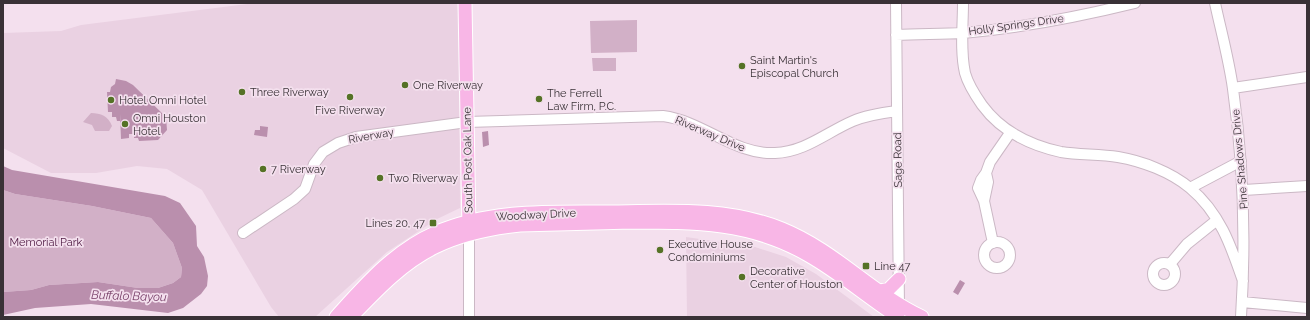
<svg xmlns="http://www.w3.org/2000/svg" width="1310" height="320" font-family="Raleway,sans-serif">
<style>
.built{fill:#ead1e2}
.green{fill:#d2b0c7}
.water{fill:#ba8fad}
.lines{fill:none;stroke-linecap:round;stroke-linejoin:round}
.minor-casing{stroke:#cbb8c5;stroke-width:12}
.major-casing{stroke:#fff;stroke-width:15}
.minor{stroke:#fff;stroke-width:10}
.major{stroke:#f8b6e6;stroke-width:13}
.poi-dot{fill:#557226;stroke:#f4e0ee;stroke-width:1.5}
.labels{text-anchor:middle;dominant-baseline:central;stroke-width:3.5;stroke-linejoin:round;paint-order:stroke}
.street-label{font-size:11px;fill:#393136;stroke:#f4e0ee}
.poi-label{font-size:11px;fill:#393136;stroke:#f4e0ee;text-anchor:start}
.park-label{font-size:11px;fill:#4d1841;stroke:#f4e0ee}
.water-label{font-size:12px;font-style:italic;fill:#79416a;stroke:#f4e0ee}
</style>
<rect width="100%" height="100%" fill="#f4e0ee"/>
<path class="built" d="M 255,3 L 459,3 L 460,208 L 437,219 L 387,252 L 315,317 L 279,317 L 271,307 L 202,190 L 167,169 L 137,166 L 96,173 L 51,173 L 3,148 L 3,33 L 61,31 L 81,25 Z
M 686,237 L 755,247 L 786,257 L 816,274 L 874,317 L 687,317 Z"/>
<path class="green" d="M 637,20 L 637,52 L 591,53 L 590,21 Z
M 592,58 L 616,58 L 616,71 L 593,71 Z
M 91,113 C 101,113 108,116 112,126 L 109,131 L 95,131 L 92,125 L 83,122 Z
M 3,190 L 15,194 L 92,206 L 151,218 L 173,243 L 182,268 L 181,277 L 173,283 L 158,288 L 138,288 L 98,282 L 49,285 L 31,290 L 3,292 Z"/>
<path class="water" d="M 116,79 L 126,81 L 133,85 L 166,117 L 167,130 L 158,140 L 139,141 L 138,138 L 134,138 L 134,134 L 129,134 L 129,138 L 121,139 L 120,114 L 120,121 L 117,121 L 116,117 L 112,117 L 112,112 L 108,112 L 107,92 L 110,92 L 111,87 L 115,84 Z
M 260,126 L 268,127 L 267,137 L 254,135 L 255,130 L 260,130 Z
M 488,131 L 489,145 L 483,147 L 482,132 Z
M 3,166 L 12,170 L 165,196 L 180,203 L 196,226 L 197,246 L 204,257 L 208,276 L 207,286 L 201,294 L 183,308 L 168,313 L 91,304 L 35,308 L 3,315 L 3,292 L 31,290 L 49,285 L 98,282 L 138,288 L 158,288 L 173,283 L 181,277 L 182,268 L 173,243 L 151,218 L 92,206 L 15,194 L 3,190 Z
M 960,280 L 965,283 L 958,295 L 953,292 Z"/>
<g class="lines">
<defs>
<path id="minor" d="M 896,3 L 899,309
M 963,3 C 963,25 960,51 965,73 C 968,84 975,95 982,105 C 1001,131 1029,145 1061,152 C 1079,155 1099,154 1118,157 C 1142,161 1171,172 1190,188 C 1220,213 1231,246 1243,281
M 1215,3 C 1221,31 1229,60 1233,89 C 1244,167 1246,238 1241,317
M 896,35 C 919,34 941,34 963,33 C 1021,28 1078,17 1135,3
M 1233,88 L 1307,77
M 1190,188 L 1241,161
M 1244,190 L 1307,186
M 984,201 L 988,182 L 986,173
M 243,233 L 294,199 L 305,189 L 314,164 L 323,152 L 338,143 L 356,137 L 467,122 L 663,116 C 703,121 734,155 775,153 C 805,152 827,132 853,121 C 867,115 881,113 897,111
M984 255a13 13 0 1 1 26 0a13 13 0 1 1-26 0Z
M 993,243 L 984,201 L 978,188 L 981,180 L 986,173 L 990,162 L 1010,133
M1153 274a11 11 0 1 1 22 0a11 11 0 1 1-22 0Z
M 1170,264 L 1187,244 L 1217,220
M 1242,302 L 1307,308
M 469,317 L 469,235"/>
<path id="major" d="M 465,3 L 469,229
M 880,291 L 889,289 L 899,279
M 336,317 C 365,285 394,251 435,233 C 490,209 552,212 611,212 C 669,211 728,207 782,229 C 836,251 871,293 922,317
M 351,317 C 376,291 402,263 435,247 C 461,234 492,228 520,225 C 557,224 595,223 632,222 C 694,222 752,222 808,255 C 840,273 867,297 898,317"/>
</defs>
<use href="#minor" class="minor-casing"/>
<use href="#major" class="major-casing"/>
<use href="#minor" class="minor"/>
<use href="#major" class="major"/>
</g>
<g class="poi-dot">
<circle cx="742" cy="66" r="4"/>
<circle cx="405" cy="85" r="4"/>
<circle cx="242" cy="92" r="4"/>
<circle cx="350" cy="97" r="4"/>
<circle cx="539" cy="99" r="4"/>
<circle cx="111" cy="100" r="4"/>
<circle cx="125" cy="124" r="4"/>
<circle cx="263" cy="169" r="4"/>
<circle cx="380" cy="178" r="4"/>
<rect x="429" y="219" width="8" height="8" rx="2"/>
<circle cx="660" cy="250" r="4"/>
<rect x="862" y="262" width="8" height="8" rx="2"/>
<circle cx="742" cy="277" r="4"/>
</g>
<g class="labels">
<g class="street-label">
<text transform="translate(1016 25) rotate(-8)">Holly Springs Drive</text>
<text transform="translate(710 134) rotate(23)">Riverway Drive</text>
<text transform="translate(371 136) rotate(-10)">Riverway</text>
<text transform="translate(1240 159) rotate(-95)">Pine Shadows Drive</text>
<text transform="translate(468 160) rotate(-91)">South Post Oak Lane</text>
<text transform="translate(898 160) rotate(-91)">Sage Road</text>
<text transform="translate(536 215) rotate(-3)">Woodway Drive</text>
</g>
<g class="poi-label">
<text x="750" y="60">Saint Martin's<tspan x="750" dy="13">Episcopal Church</tspan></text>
<text x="413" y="85">One Riverway</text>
<text x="250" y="92">Three Riverway</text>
<text x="547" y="93">The Ferrell<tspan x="547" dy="13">Law Firm, P.C.</tspan></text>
<text x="119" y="100">Hotel Omni Hotel</text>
<text x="350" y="110" text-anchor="middle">Five Riverway</text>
<text x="133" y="118">Omni Houston<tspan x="133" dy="13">Hotel</tspan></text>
<text x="271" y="169">7 Riverway</text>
<text x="388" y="178">Two Riverway</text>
<text x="425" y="223" text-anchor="end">Lines 20, 47</text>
<text x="668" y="244">Executive House<tspan x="668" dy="13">Condominiums</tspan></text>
<text x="874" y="266">Line 47</text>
<text x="750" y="271">Decorative<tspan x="750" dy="13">Center of Houston</tspan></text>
</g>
<g class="park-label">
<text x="46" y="242">Memorial Park</text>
</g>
<g class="water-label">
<text transform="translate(129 296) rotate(2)">Buffalo Bayou</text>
</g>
</g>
<rect width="1310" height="320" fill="none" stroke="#393136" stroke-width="8"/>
</svg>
